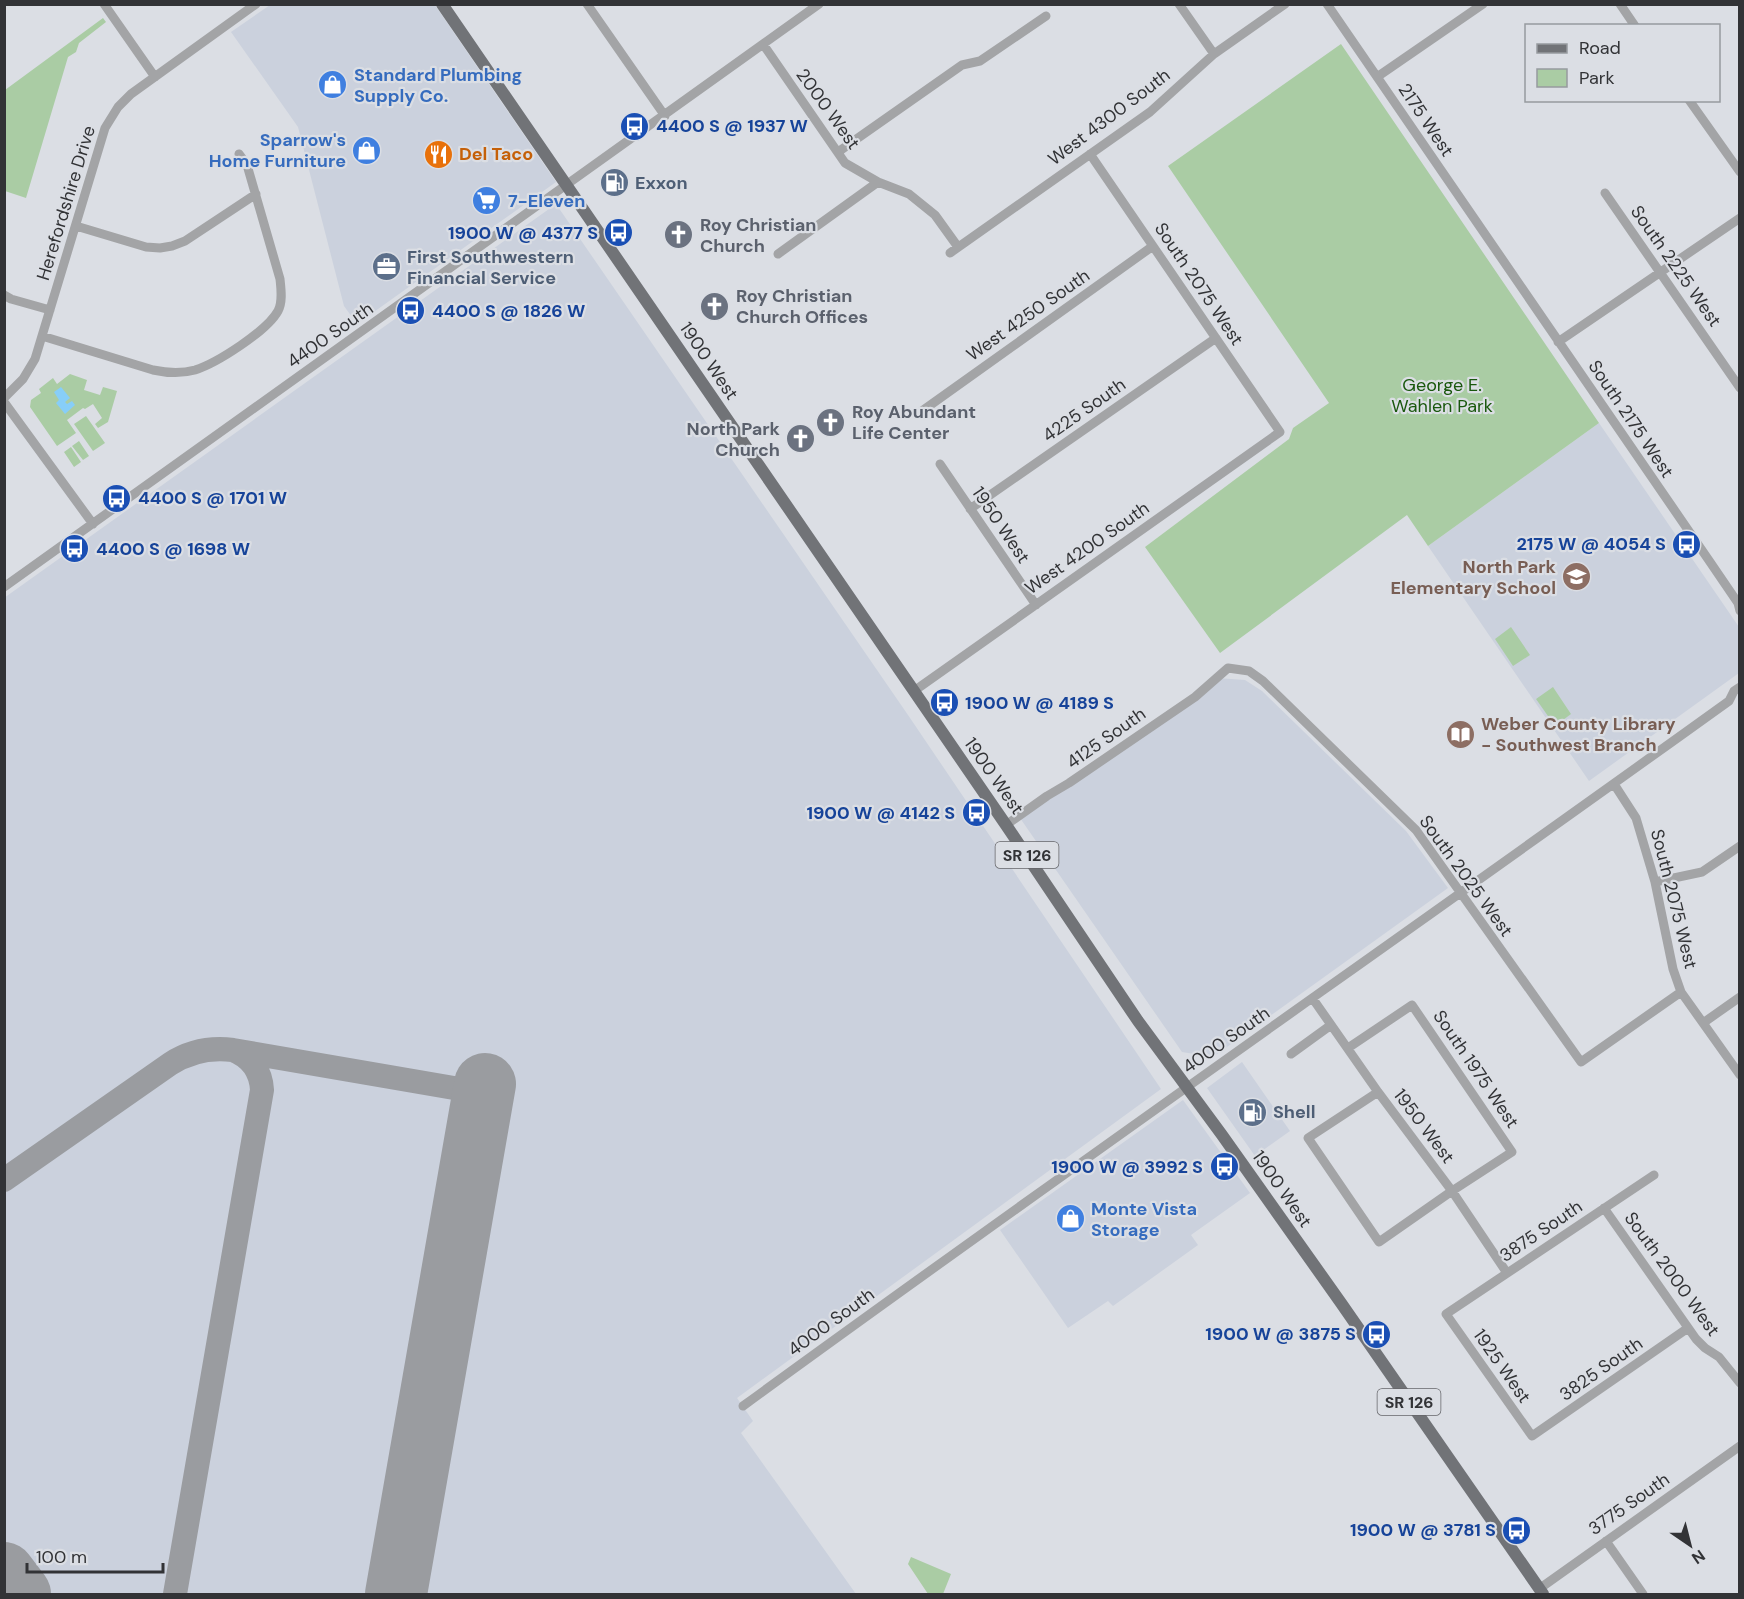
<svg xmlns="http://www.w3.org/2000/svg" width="1744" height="1599" font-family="'DM Sans',sans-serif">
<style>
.built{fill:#cbd1dd}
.green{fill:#aacca4}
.water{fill:#87cef8}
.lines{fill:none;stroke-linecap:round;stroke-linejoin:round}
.taxiway{stroke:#9a9ca0;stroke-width:24}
.runway{stroke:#9a9ca0;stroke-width:62}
.minor{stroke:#a3a4a6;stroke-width:9}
.major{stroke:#717377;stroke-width:12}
.labels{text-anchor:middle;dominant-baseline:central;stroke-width:4.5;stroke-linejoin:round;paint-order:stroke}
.shield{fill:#dbdee4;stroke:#65666a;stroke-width:1.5}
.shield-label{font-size:16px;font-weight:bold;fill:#323336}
.shop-label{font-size:18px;font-weight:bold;fill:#366cbe;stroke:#dbdee4;text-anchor:start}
.street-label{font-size:18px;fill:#323336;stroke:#dbdee4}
.transit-label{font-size:18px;font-weight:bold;fill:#164399;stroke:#dbdee4;text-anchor:end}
.food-label{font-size:18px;font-weight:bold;fill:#c56008;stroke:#dbdee4;text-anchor:start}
.service-label{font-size:18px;font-weight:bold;fill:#4e5e75;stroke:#dbdee4;text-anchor:start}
.worship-label{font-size:18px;font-weight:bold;fill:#5b616d;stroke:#dbdee4;text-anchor:start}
.park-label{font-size:18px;fill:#19580d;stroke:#dbdee4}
.education-label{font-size:18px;font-weight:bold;fill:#785e54;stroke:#dbdee4;text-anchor:end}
</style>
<rect width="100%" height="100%" fill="#dbdee4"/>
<path class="built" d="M 270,5 L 435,5 L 556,182 L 357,324 L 344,306 L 298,127 L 231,32 Z
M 556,204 L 908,715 L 1161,1089 L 737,1398 L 753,1421 L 741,1433 L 856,1594 L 5,1594 L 4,598 Z
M 1599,423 L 1739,627 L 1739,673 L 1589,781 L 1428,546 Z
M 1217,678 L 1245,680 L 1262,691 L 1406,831 L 1448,888 L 1213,1057 L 1182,1052 L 1020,818 Z
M 1242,1062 L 1290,1131 L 1255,1156 L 1207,1088 Z
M 1183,1100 L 1250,1193 L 1191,1235 L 1198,1245 L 1113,1306 L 1108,1301 L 1068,1328 L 1000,1230 Z"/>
<path class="green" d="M 103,18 L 106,22 L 79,43 L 76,52 L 68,57 L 26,198 L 5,191 L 5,90 Z
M 1341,44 L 1599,423 L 1428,546 L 1407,515 L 1220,653 L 1145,547 L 1289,439 L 1293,428 L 1329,403 L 1168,166 Z
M 70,374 L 87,380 L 84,390 L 100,395 L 103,387 L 117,391 L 108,422 L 98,428 L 95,424 L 102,418 L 93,404 L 85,409 L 83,408 L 67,420 L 76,433 L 57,446 L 30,407 L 31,400 L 41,393 L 39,389 L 53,378 L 57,384 Z
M 86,416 L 105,443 L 93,451 L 74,424 Z
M 79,441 L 89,456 L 83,460 L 72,446 Z
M 71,447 L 81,462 L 74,467 L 64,452 Z
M 1511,627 L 1530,655 L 1513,666 L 1495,639 Z
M 1553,687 L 1571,714 L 1555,726 L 1536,699 Z
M 911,1557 L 951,1574 L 943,1594 L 928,1594 L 908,1564 Z"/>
<path class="water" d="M 61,387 L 70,398 L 65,402 L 67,404 L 72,401 L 75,405 L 65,414 L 56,403 L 59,400 L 54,392 Z"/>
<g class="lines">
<path class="taxiway" d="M 4,1180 L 170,1064 C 190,1051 210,1047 233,1050 L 483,1093
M 175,1594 L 262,1090 C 261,1071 251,1057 233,1050"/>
<path class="runway" d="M 4,1573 L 20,1594
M 396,1594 L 485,1084"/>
<path class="minor" d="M 104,4 L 155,77
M 587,4 L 665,116
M 1179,4 L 1214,54
M 1327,4 L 1708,559 L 1738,603 L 1740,611
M 1620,4 L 1635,26
M 763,44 L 845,163 L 878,182 L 909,194 L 935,215 L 958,247
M 1377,77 L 1483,4
M 1689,100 L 1740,172
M 838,152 L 962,65 L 980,61 L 1046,16
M 1605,193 L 1740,388
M 76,226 L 146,247 L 160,248 L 172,246 L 185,241 L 256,194
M 950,253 L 1150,112 L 1214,54 L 1285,4
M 778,254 L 878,182
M 4,295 L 11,299 L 50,310
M 42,336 L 153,370 C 167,373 181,374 195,370 C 217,363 267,331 278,311 C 283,302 281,289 280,279 L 247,165 L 239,154
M 1558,342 L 1740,218
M 4,398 L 23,379 L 35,359 L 105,128 L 118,107 L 131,94 L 256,4
M 4,402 L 93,524
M 922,411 L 1153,246
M 940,464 L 1036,605
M 970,509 L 1216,338
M 4,587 L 819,4
M 914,691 L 1280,432 L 1090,154
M 1614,784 L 1636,818 L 1655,882 L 1673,969 L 1681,992 L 1740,1075
M 1006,825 L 1047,796 L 1069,783 L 1195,697 L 1228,668 L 1249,671 L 1263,681 L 1416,830 L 1581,1062 L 1681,992
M 1655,882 L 1702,872 L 1740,846
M 1313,999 L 1378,1092 L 1452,1191 L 1507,1273
M 1703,1023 L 1740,997
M 1348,1048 L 1412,1005 L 1512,1152 L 1452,1191 L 1379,1242 L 1308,1138 L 1378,1092
M 1291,1054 L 1331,1025
M 1654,1175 L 1446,1314 L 1532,1436 L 1688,1328
M 1604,1208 L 1696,1339 L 1705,1348 L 1719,1357 L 1740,1383
M 743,1406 C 1069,1168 1401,937 1729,701 L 1734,691 L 1740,687
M 1606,1541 L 1643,1594
M 1539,1589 L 1740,1446"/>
<path class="major" d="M 442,4 L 1006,825 L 1138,1021 L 1222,1135 L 1341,1303 L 1543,1594"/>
</g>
<defs>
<symbol id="shop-disc" viewBox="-11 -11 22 22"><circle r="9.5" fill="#3f7fe0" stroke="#dbdee4"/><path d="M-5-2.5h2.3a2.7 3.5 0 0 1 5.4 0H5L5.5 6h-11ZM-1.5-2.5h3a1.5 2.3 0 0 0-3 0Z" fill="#fff"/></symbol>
<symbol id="bus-disc" viewBox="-11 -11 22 22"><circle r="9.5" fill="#1a4fb4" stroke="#dbdee4"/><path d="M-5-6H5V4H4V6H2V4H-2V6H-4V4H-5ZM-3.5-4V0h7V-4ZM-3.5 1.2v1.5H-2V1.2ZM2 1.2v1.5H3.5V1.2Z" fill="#fff"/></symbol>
<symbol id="restaurant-disc" viewBox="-11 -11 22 22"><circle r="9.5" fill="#e8710a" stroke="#dbdee4"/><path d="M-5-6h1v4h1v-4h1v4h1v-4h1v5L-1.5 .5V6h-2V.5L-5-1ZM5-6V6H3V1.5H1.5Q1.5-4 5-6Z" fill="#fff"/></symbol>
<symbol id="fuel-disc" viewBox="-11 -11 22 22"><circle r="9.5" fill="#5c6f8a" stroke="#dbdee4"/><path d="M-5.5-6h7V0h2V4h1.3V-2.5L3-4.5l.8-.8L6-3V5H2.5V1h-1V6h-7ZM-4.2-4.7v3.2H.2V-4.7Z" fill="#fff"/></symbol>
<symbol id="supermarket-disc" viewBox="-11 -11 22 22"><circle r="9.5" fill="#3f7fe0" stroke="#dbdee4"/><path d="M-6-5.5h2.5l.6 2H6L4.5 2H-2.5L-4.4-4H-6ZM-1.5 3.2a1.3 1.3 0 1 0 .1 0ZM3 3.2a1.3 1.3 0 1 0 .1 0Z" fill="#fff"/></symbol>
<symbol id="church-disc" viewBox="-11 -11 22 22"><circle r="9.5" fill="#6b7280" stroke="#dbdee4"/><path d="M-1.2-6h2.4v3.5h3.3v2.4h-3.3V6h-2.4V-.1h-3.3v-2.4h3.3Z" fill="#fff"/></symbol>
<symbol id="office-disc" viewBox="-11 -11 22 22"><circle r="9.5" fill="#5c6f8a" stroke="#dbdee4"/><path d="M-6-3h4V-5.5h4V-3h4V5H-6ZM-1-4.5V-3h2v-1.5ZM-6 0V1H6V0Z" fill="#fff"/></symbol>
<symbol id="school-disc" viewBox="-11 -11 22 22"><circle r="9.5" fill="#8d6e63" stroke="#dbdee4"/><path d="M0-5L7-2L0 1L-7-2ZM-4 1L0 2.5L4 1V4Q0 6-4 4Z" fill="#fff"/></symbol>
<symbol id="library-disc" viewBox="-11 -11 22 22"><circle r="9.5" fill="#8d6e63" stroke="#dbdee4"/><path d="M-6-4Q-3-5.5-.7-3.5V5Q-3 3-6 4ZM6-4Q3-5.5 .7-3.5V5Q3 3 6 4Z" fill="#fff"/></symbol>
</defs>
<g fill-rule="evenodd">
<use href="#shop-disc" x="316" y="68" width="33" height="33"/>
<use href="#bus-disc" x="618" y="110" width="33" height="33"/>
<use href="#shop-disc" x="350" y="134" width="33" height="33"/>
<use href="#restaurant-disc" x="422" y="138" width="33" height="33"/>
<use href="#fuel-disc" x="598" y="166" width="33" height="33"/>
<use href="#supermarket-disc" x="470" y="184" width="33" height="33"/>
<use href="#bus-disc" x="602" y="216" width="33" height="33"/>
<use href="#church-disc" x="662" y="218" width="33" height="33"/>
<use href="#office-disc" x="370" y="250" width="33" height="33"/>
<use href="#church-disc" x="698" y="290" width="33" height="33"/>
<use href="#bus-disc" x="394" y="294" width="33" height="33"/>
<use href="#church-disc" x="814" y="406" width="33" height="33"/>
<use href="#church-disc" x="784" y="422" width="33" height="33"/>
<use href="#bus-disc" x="100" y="482" width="33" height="33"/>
<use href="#bus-disc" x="1670" y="528" width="33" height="33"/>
<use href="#bus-disc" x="58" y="532" width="33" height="33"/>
<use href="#school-disc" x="1560" y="560" width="33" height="33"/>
<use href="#bus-disc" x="928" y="686" width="33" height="33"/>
<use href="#library-disc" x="1444" y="718" width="33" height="33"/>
<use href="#bus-disc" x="960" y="796" width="33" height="33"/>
<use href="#fuel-disc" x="1236" y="1096" width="33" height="33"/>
<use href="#bus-disc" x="1208" y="1150" width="33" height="33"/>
<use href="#shop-disc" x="1054" y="1202" width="33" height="33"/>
<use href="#bus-disc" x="1360" y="1318" width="33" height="33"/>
<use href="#bus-disc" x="1500" y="1514" width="33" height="33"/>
</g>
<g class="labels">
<g class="shield">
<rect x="995.5" y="842" width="63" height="26" rx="4.5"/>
<rect x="1377.5" y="1389" width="63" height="26" rx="4.5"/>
</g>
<g class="shield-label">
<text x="1027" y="855">SR 126</text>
<text x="1409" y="1402">SR 126</text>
</g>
<g class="shop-label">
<text x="354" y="75">Standard Plumbing<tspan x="354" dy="21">Supply Co.</tspan></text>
<text x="346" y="140" text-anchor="end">Sparrow's<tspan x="346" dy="21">Home Furniture</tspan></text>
<text x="508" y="201">7-Eleven</text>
<text x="1091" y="1209">Monte Vista<tspan x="1091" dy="21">Storage</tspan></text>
</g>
<g class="street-label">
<text transform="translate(828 109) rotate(54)">2000 West</text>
<text transform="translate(1109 117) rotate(-37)">West 4300 South</text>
<text transform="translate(1426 120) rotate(56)">2175 West</text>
<text transform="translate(66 203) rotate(-73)">Herefordshire Drive</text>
<text transform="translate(1676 266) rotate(55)">South 2225 West</text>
<text transform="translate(1199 284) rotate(56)">South 2075 West</text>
<text transform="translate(1028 315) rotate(-35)">West 4250 South</text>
<text transform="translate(330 335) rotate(-35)">4400 South</text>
<text transform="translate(709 361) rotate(56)">1900 West</text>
<text transform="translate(1084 410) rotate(-35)">4225 South</text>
<text transform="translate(1631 419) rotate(56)">South 2175 West</text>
<text transform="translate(1001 525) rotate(56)">1950 West</text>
<text transform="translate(1087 548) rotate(-35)">West 4200 South</text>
<text transform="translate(1106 738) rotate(-35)">4125 South</text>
<text transform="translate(994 776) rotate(55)">1900 West</text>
<text transform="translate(1466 876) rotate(54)">South 2025 West</text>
<text transform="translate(1674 899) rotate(76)">South 2075 West</text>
<text transform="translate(1226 1040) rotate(-35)">4000 South</text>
<text transform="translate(1476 1069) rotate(56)">South 1975 West</text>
<text transform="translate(1424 1126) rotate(53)">1950 West</text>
<text transform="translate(1282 1189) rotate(55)">1900 West</text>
<text transform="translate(1541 1231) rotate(-34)">3875 South</text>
<text transform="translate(1672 1274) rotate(54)">South 2000 West</text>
<text transform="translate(831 1322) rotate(-36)">4000 South</text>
<text transform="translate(1502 1366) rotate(55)">1925 West</text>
<text transform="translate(1601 1369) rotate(-35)">3825 South</text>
<text transform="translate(1629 1504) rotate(-35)">3775 South</text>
</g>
<g class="transit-label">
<text x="656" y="126" text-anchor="start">4400 S @ 1937 W</text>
<text x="598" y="233">1900 W @ 4377 S</text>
<text x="432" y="311" text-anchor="start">4400 S @ 1826 W</text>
<text x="138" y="498" text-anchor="start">4400 S @ 1701 W</text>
<text x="1666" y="544">2175 W @ 4054 S</text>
<text x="96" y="549" text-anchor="start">4400 S @ 1698 W</text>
<text x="965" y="703" text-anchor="start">1900 W @ 4189 S</text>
<text x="955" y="813">1900 W @ 4142 S</text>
<text x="1203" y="1167">1900 W @ 3992 S</text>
<text x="1356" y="1334">1900 W @ 3875 S</text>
<text x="1496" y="1530">1900 W @ 3781 S</text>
</g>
<g class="food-label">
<text x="459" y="154">Del Taco</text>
</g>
<g class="service-label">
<text x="635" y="183">Exxon</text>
<text x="407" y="257">First Southwestern<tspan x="407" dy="21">Financial Service</tspan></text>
<text x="1273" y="1112">Shell</text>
</g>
<g class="worship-label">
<text x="700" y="225">Roy Christian<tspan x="700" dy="21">Church</tspan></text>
<text x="736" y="296">Roy Christian<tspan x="736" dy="21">Church Offices</tspan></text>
<text x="852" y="412">Roy Abundant<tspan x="852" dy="21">Life Center</tspan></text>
<text x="780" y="429" text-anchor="end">North Park<tspan x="780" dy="21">Church</tspan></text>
</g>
<g class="park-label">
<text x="1442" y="385">George E.<tspan x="1442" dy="21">Wahlen Park</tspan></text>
</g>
<g class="education-label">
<text x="1556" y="567">North Park<tspan x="1556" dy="21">Elementary School</tspan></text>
<text x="1481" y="724" text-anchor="start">Weber County Library<tspan x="1481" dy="21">- Southwest Branch</tspan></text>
</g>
</g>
<rect width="1744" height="1599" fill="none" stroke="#323336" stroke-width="12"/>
<rect x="1525" y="24" width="195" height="78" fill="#dbdee4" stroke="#979a9e" stroke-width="1.5"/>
<rect x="1537" y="44" width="30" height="9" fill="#717377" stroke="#979a9e" stroke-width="1.5"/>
<text x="1579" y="54" font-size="18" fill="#323336">Road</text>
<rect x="1537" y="69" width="30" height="18" fill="#aacca4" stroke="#979a9e" stroke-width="1.5"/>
<text x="1579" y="84" font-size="18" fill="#323336">Park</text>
<g transform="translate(1690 1545) rotate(145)" stroke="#dbdee4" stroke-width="4.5" paint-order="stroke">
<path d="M0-4.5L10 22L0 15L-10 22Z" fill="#323336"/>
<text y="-9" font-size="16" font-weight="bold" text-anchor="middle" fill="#323336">N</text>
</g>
<path d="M27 1563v9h136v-9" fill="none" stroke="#323336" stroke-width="3"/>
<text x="36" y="1563" font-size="18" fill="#323336" stroke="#dbdee4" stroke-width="4.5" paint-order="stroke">100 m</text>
</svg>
